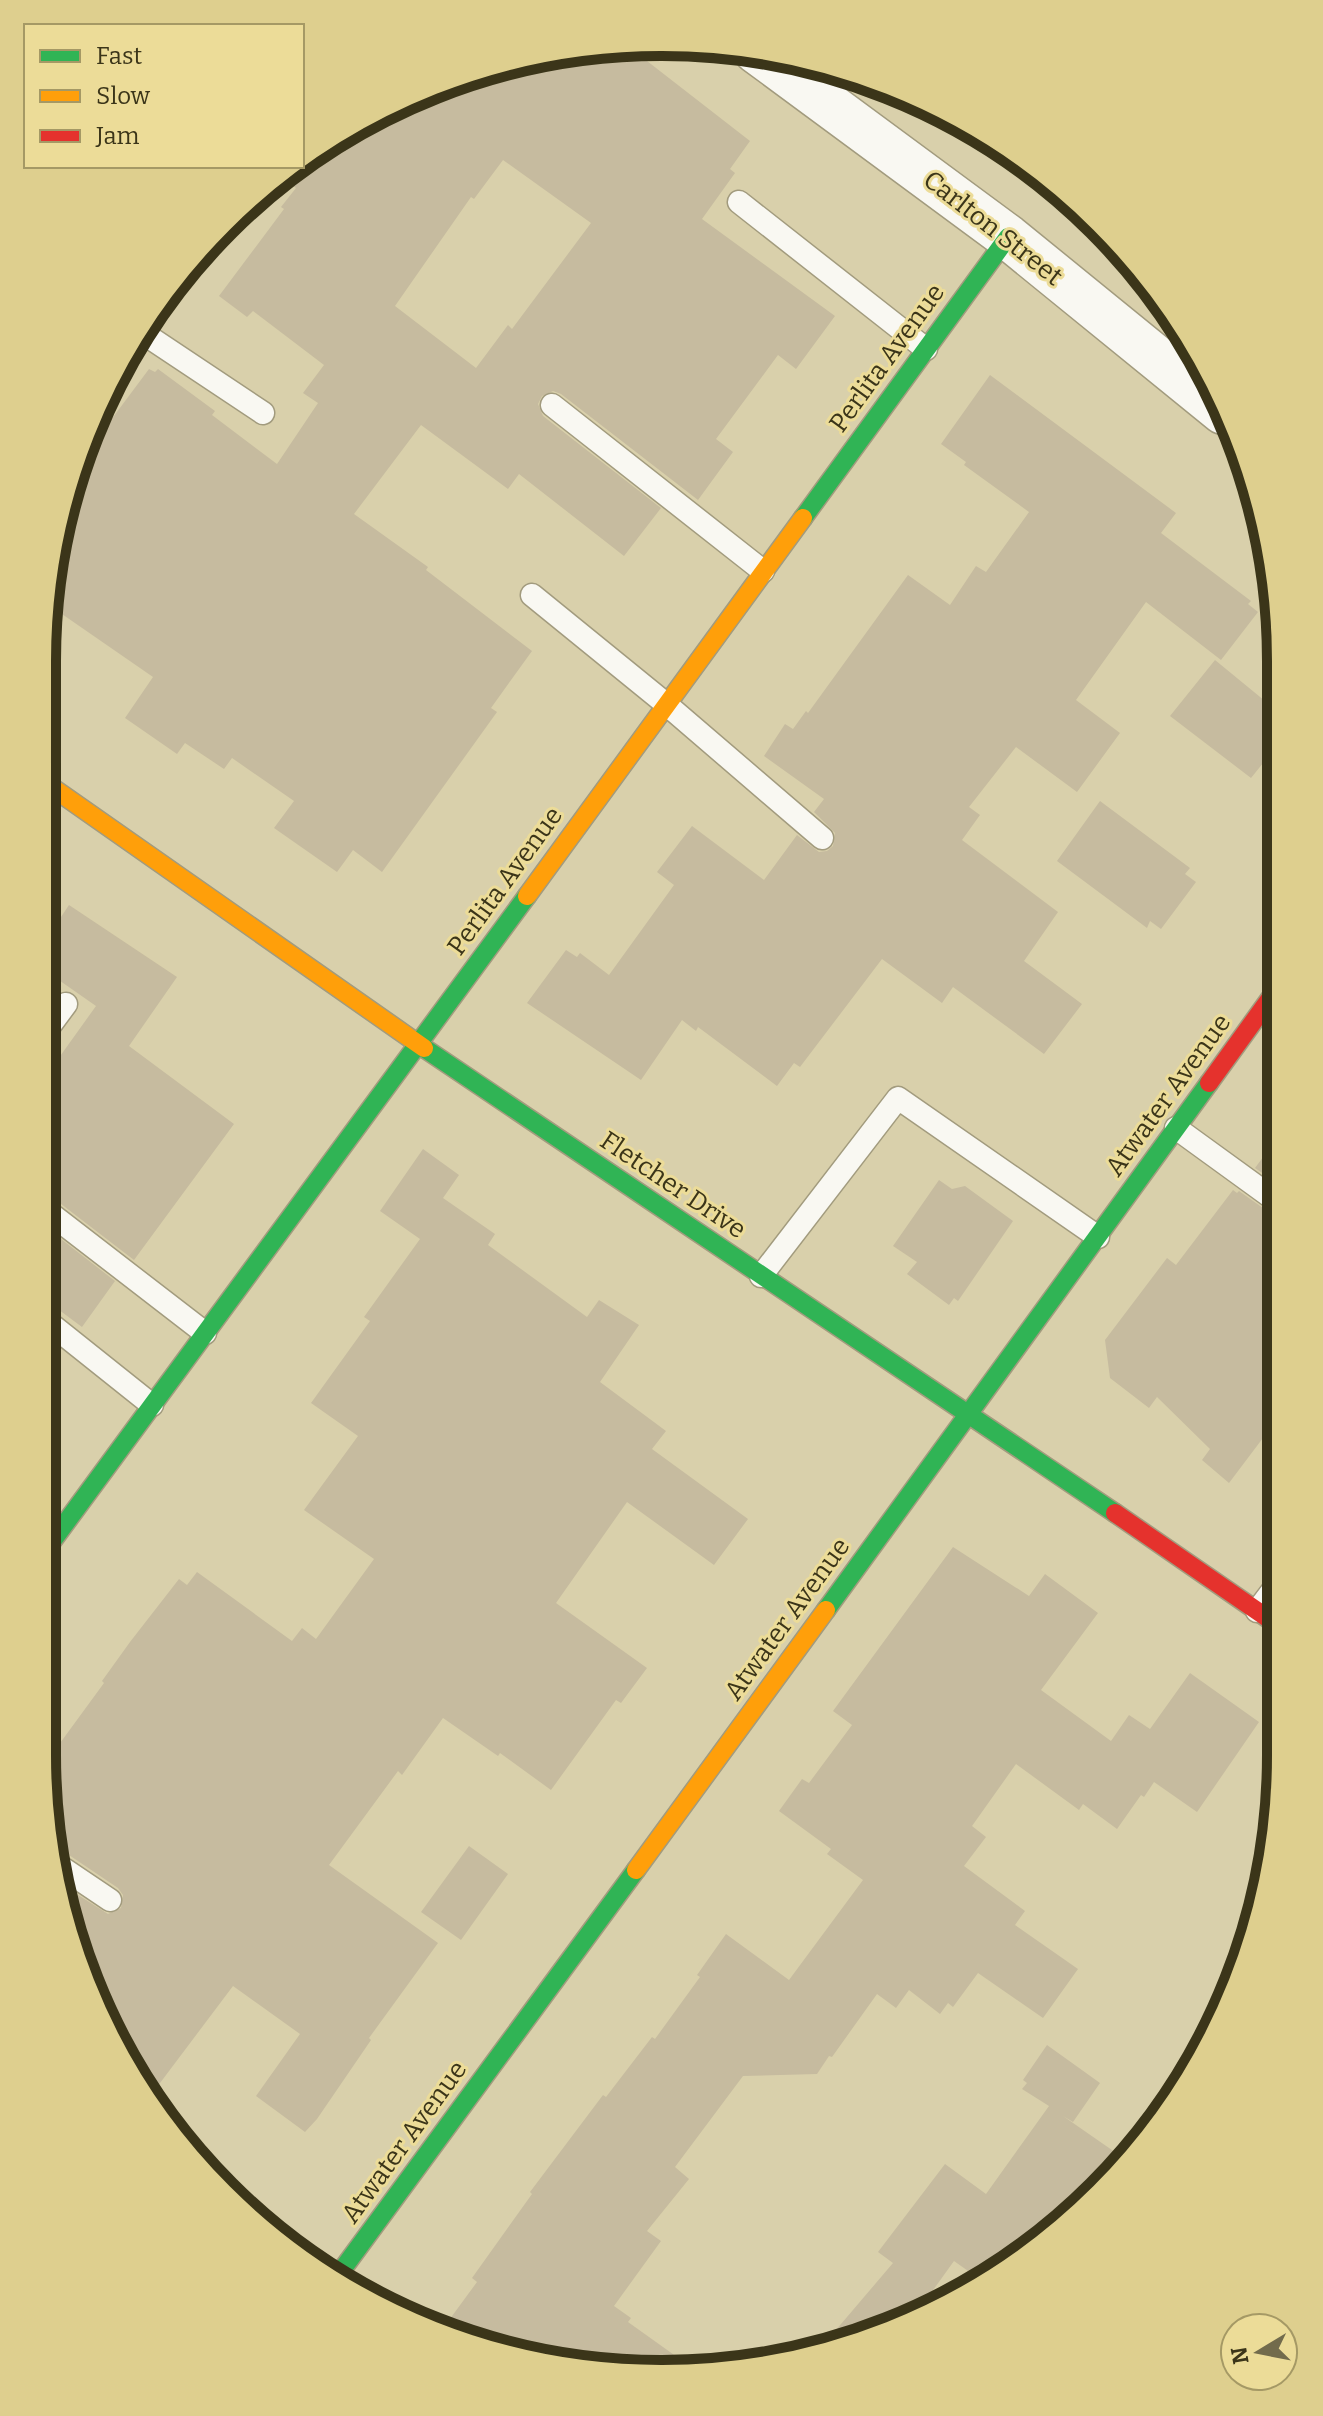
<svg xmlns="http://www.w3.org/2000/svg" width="1323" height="2416" font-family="Bitter,serif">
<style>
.building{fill:#c6bb9f;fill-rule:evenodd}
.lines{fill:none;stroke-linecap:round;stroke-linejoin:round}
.lane-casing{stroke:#a29b7e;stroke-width:25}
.street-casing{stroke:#a29b7e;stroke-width:47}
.fast-casing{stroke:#a29b7e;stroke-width:21}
.slow-casing{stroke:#a29b7e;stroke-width:21}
.jam-casing{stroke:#a29b7e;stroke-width:21}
.lane{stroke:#f9f8f2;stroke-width:22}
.street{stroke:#f9f8f2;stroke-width:44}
.fast{stroke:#30b455;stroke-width:18}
.slow{stroke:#ff9f0a;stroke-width:18}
.jam{stroke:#e5322d;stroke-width:18}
.labels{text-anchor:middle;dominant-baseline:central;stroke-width:6;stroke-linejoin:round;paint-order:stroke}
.street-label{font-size:26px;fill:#3b3519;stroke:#ecdc98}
.rim{fill:none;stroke:#3b3519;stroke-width:10}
</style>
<rect width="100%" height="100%" fill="#d9d0ab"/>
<path class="building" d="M 609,45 L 623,56 L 629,47 L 750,141 L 730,169 L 735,173 L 702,219 L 835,316 L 796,369 L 778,355 L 716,439 L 733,452 L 698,500 L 561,394 L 553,391 L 542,396 L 538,404 L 543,416 L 661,508 L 624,556 L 519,474 L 508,489 L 421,425 L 354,514 L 428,567 L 426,570 L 532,651 L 491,708 L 497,712 L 382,872 L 353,850 L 337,872 L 274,828 L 294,801 L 232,758 L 224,769 L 185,743 L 177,754 L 125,718 L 153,677 L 46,603 L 63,501 L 90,436 L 96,440 L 149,369 L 155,372 L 158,369 L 215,411 L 212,415 L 277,464 L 318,403 L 303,393 L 324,365 L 253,311 L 247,317 L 219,296 L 284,209 L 281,207 L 296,188 L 289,183 L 312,153 L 387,106 L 501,63 ZM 503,160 L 591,223 L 512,329 L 508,325 L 476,368 L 395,306 L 471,197 L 474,199 Z
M 990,375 L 1176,513 L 1161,533 L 1251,601 L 1248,604 L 1258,612 L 1221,660 L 1146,602 L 1076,700 L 1120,733 L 1077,792 L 1016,747 L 969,807 L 980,815 L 962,840 L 1058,912 L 1024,961 L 1082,1004 L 1044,1054 L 953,987 L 942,1003 L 882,959 L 800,1067 L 794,1063 L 777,1086 L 698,1027 L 696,1031 L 682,1020 L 641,1080 L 527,1003 L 566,950 L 577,957 L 580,953 L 609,975 L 674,885 L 657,872 L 692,826 L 764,880 L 797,835 L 819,852 L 827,851 L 833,846 L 835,833 L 814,812 L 824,799 L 764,756 L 785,724 L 793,729 L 806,711 L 808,713 L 908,575 L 950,605 L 976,566 L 986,572 L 1029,512 L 964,465 L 966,462 L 941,444 Z
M 1215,660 L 1276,710 L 1276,747 L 1251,778 L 1170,716 Z
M 1100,801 L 1190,868 L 1185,874 L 1196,882 L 1161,929 L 1150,921 L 1147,928 L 1057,861 Z
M 69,905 L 177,977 L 129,1046 L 234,1124 L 134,1260 L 52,1197 L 43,1194 L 43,1080 L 96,1006 L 43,969 L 43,944 Z
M 1278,1137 L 1278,1184 L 1255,1168 Z
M 423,1149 L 459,1175 L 443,1198 L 495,1234 L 488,1245 L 587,1317 L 599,1300 L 639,1325 L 600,1382 L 666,1431 L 652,1449 L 748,1519 L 714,1565 L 627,1502 L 556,1603 L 647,1668 L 621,1703 L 616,1700 L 551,1790 L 500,1753 L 498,1756 L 443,1718 L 402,1775 L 398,1771 L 329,1865 L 438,1943 L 369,2038 L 371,2040 L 317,2119 L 305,2132 L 256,2096 L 300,2034 L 233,1986 L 151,2095 L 75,1954 L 64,1886 L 108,1914 L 121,1908 L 123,1895 L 118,1888 L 69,1855 L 58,1853 L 44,1765 L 104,1683 L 102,1681 L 130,1642 L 179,1579 L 187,1585 L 197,1572 L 292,1641 L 302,1628 L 316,1639 L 374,1559 L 304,1510 L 358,1436 L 311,1403 L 370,1321 L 364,1317 L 420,1239 L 380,1211 Z
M 939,1180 L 952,1189 L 965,1186 L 1013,1221 L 958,1301 L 954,1298 L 949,1305 L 907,1274 L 917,1262 L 893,1246 Z
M 1233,1190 L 1237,1193 L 1239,1191 L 1270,1213 L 1278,1216 L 1278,1418 L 1229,1483 L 1202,1460 L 1210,1449 L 1157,1397 L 1149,1408 L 1110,1378 L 1105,1340 L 1167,1258 L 1176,1265 Z
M 43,1225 L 115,1281 L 82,1327 L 43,1298 Z
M 953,1547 L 1029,1596 L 1045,1574 L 1098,1613 L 1041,1690 L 1111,1741 L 1129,1715 L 1150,1729 L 1190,1673 L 1259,1722 L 1197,1812 L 1154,1782 L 1144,1797 L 1141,1795 L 1117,1829 L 1083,1804 L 1079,1810 L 1016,1764 L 972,1826 L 986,1837 L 964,1866 L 1025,1911 L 1015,1925 L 1078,1969 L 1043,2018 L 978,1973 L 953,2007 L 948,2003 L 940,2014 L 909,1990 L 896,2008 L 877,1994 L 832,2057 L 829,2056 L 817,2074 L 743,2076 L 675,2167 L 689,2179 L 647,2231 L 661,2241 L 614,2306 L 631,2318 L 628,2322 L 698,2372 L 502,2353 L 444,2327 L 477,2282 L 472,2278 L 532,2194 L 530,2192 L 603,2095 L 606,2097 L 652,2037 L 655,2039 L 700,1977 L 697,1975 L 726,1934 L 789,1980 L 863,1880 L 827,1854 L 831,1849 L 779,1811 L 802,1779 L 809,1783 L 852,1725 L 833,1711 Z
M 469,1846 L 508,1874 L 461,1940 L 421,1912 Z
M 1047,2045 L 1100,2083 L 1073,2122 L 1063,2116 L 1122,2157 L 1070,2220 L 978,2278 L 954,2261 L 913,2318 L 899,2327 L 824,2344 L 893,2263 L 878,2252 L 945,2164 L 986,2194 L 1049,2106 L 1022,2089 L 1027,2083 L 1023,2080 Z"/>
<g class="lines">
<defs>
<path id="lane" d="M 739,202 L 926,349
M 140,331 L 263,413
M 552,405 L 763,571
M 532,595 L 666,704 L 822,838
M 43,1035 L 66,1004
M 1176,1128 L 1278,1202
M 43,1208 L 205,1333
M 761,1276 L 898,1098 L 1098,1237
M 43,1318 L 152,1405
M 1257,1611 L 1279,1582
M 61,1867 L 110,1900"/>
<path id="street" d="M 756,51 L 1008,237 L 1223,412"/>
<path id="fast" d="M 803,518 L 1008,237
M 424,1048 L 1115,1513
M 42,1555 L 527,896
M 826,1610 L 1209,1083
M 336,2278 L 636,1870"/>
<path id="slow" d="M 43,781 L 424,1048
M 527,896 L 803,518
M 636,1870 L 826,1610"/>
<path id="jam" d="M 1209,1083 L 1277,989
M 1115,1513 L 1279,1626"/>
</defs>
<use href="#lane" class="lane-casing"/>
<use href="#street" class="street-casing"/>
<use href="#fast" class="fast-casing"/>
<use href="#slow" class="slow-casing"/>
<use href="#jam" class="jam-casing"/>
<use href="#lane" class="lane"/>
<use href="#street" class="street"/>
<use href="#fast" class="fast"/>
<use href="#slow" class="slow"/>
<use href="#jam" class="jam"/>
</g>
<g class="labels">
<g class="street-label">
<text transform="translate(993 228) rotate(38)">Carlton Street</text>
<text transform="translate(887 358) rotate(-54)">Perlita Avenue</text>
<text transform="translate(505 881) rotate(-54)">Perlita Avenue</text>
<text transform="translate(1168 1095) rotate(-54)">Atwater Avenue</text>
<text transform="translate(673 1185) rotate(34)">Fletcher Drive</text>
<text transform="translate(787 1619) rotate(-54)">Atwater Avenue</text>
<text transform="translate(404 2142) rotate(-54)">Atwater Avenue</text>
</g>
</g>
<path d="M0 0H1323V2416H0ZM661 56H662A605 605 0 0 1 1267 661V1755A605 605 0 0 1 662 2360H661A605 605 0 0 1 56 1755V661A605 605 0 0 1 661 56Z" fill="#decf8e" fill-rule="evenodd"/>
<path class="rim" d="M661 56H662A605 605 0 0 1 1267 661V1755A605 605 0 0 1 662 2360H661A605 605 0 0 1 56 1755V661A605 605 0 0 1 661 56Z"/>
<rect x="24" y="24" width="280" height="144" fill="#ecdc98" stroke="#a59965" stroke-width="2"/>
<rect x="40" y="50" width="40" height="12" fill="#30b455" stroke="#a59965" stroke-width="2"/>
<text x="96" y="64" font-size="24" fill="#3b3519">Fast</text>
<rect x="40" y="90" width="40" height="12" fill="#ff9f0a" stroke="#a59965" stroke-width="2"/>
<text x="96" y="104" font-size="24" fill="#3b3519">Slow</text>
<rect x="40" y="130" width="40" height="12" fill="#e5322d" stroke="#a59965" stroke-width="2"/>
<text x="96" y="144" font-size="24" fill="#3b3519">Jam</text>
<g transform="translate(1259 2352) rotate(260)"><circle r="38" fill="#ecdc98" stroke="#a59965" stroke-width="2"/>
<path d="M0-6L14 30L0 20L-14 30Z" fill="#726b4c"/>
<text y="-12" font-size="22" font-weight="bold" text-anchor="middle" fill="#3b3519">N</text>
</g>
</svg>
